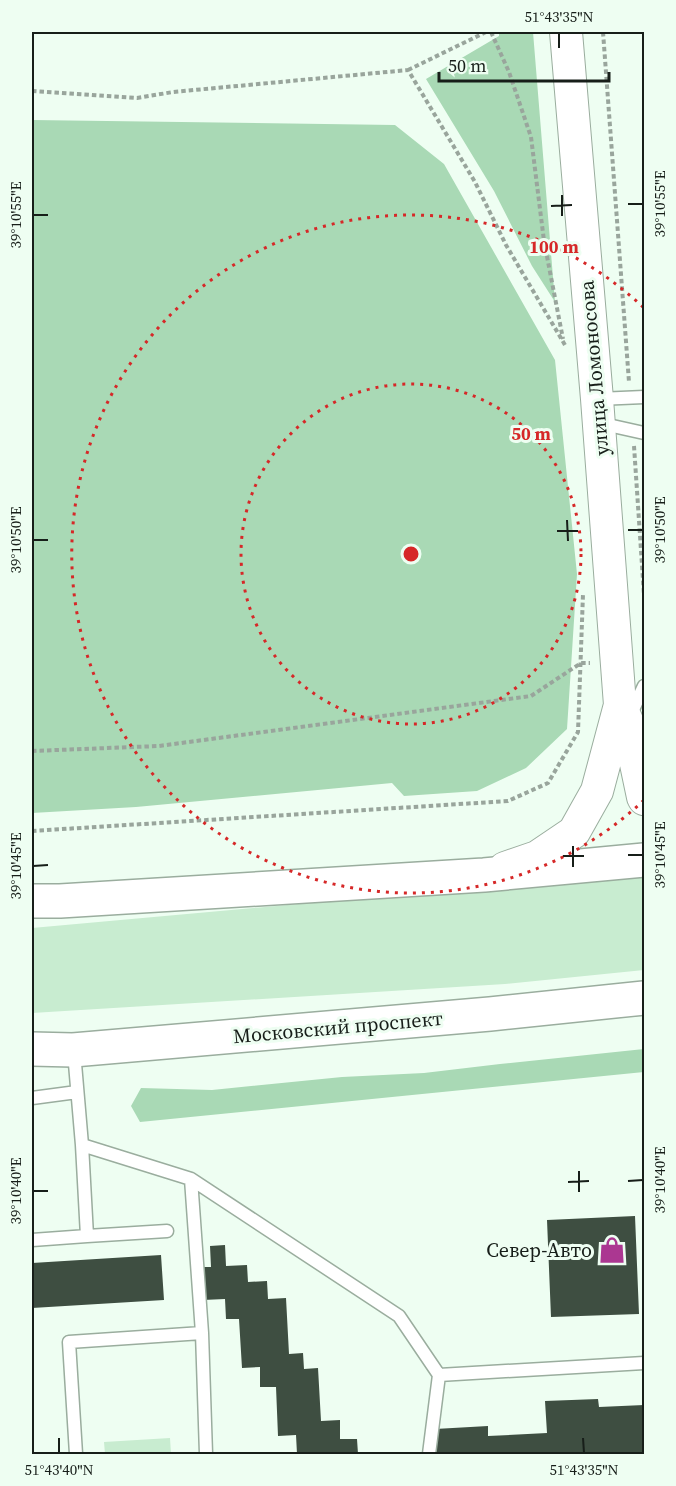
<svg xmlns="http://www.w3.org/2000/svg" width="676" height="1486" font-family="'Source Serif 4',serif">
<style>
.green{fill:#c8ecd0}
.forest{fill:#a9d9b5}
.building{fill:#3e4e41}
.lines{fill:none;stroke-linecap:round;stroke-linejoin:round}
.lane-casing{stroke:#9aad9e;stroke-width:15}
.secondary-casing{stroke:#9aad9e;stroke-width:34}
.primary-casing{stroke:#9aad9e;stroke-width:36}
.path{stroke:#99a59c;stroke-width:4;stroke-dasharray:4.5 3;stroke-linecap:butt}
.lane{stroke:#fff;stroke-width:12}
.secondary{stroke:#fff;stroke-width:32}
.primary{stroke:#fff;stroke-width:33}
.ticks{fill:none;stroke:#171e19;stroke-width:2}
.ring{fill:none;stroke:#d62828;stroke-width:3;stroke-dasharray:3 6}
.labels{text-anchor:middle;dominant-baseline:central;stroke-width:6;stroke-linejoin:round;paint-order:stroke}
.street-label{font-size:20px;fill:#171e19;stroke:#eefef2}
.poi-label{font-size:20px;fill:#171e19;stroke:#eefef2;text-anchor:end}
.centre{fill:#d62828;stroke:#eefef2;stroke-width:3}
.ring-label{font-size:18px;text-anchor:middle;font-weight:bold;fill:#d62828;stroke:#eefef2;stroke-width:6;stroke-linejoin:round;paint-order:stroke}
.neatline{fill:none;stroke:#171e19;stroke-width:2}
.ticks-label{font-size:15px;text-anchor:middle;fill:#171e19}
</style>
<rect width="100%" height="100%" fill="#eefef2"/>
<path class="green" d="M 644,873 L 644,970 L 505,984 L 32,1013 L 32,928 Z
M 170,1438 L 171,1454 L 105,1454 L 104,1442 Z"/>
<path class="forest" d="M 499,32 L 533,32 L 555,302 L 532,266 L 494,191 L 426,79 L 499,36 Z
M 32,120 L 395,125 L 444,164 L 555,360 L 577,574 L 567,729 L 526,768 L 477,791 L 404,796 L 392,783 L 136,807 L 32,813 Z
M 644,1049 L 644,1072 L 140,1122 L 131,1106 L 141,1088 L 212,1090 L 342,1077 L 424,1073 L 500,1064 Z"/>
<path class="building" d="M 635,1216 L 639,1314 L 551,1317 L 547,1220 Z
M 225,1245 L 226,1266 L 247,1265 L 248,1282 L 267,1281 L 268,1299 L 286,1298 L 289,1354 L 303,1353 L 304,1369 L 318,1368 L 321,1421 L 340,1420 L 340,1439 L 357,1439 L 358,1454 L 297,1454 L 296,1435 L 278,1436 L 276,1387 L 260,1387 L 260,1367 L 242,1368 L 239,1319 L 226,1319 L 225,1299 L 203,1300 L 202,1267 L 211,1267 L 210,1246 Z
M 161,1255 L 164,1300 L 32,1308 L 32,1263 Z
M 598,1399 L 599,1407 L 644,1405 L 644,1454 L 615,1454 L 615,1453 L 582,1454 L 436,1454 L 435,1429 L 488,1426 L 488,1436 L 547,1433 L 545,1401 Z"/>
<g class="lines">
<defs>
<path id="lane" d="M 598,399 L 644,397
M 599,423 L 644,433
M 629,718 L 644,686
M 74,1052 L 82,1145 L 191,1179 L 399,1316 L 439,1375 L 644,1363
M 32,1098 L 77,1092
M 87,1236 L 167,1231
M 32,1240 L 87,1236 L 82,1145
M 202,1333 L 206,1454
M 76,1454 L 69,1342 L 202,1333 L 191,1179
M 429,1454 L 439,1375"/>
<path id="secondary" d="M 566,32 L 597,399 L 620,705 L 627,721 L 643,797 L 644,799
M 505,868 L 537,857 L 574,832 L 597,791 L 620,705"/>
<path id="primary" d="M 32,901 L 60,901 L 484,875 L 644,860
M 32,1049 L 73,1050 L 490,1014 L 644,998"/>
</defs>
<use href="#lane" class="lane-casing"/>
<use href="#secondary" class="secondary-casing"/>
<use href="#primary" class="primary-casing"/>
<path class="path" d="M 491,32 L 509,72 L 531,137 L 544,241 L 563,339
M 603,32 L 629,382
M 408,70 L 486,32
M 32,91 L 137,98 L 173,92 L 408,70 L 475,182 L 506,245 L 565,345
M 634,446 L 644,595
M 32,751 L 159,746 L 531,696 L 581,663 L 590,663
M 32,831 L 508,801 L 548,783 L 578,732 L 583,594"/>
<use href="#lane" class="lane"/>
<use href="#secondary" class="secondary"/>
<use href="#primary" class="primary"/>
</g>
<path class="ticks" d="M 559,33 L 559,48M 562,195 L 562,216M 628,204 L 643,204M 551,206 L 572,205M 33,215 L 48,215M 567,520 L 568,541M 628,530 L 643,530M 557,531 L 578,531M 33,540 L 48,540M 573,846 L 573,867M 628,855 L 643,855M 563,856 L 584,856M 33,866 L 48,865M 579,1171 L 579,1192M 628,1181 L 643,1180M 568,1182 L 589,1181M 33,1191 L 48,1191M 59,1438 L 59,1453M 583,1438 L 584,1453"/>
<g class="ring">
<circle cx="411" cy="554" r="170"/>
<path d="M644 800A339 339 0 1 1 644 308"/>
</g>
<defs>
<symbol id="shop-bare" viewBox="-9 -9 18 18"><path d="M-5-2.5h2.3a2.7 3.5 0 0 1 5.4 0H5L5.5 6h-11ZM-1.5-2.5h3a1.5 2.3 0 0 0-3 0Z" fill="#ab3791" stroke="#eefef2" stroke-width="2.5" paint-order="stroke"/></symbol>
</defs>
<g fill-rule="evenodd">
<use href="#shop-bare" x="593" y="1231" width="38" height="38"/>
</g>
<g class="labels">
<g class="street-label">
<text transform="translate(594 368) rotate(-95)">улица Ломоносова</text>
<text transform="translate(338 1027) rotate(-5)">Московский проспект</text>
</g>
<g class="poi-label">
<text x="592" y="1250">Север-Авто</text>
</g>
</g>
<circle cx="411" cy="554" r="9" class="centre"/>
<g class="ring-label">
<text x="554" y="253">100 m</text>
<text x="531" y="440">50 m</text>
</g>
<rect width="676" height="1486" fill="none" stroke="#eefef2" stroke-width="66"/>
<path d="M439 72v9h170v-9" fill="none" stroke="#171e19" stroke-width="3"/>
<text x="448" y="72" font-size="18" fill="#171e19" stroke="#eefef2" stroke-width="4.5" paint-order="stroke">50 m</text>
<rect x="33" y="33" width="610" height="1420" class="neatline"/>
<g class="ticks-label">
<text x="559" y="22">51°43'35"N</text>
<text transform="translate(660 204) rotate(-90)" y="5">39°10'55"E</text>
<text transform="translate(16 215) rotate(-90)" y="5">39°10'55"E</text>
<text transform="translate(660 530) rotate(-90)" y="5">39°10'50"E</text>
<text transform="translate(16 540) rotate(-90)" y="5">39°10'50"E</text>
<text transform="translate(660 855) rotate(-90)" y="5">39°10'45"E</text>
<text transform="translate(16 866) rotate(-90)" y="5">39°10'45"E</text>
<text transform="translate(660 1180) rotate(-90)" y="5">39°10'40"E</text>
<text transform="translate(16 1191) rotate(-90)" y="5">39°10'40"E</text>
<text x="59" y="1475">51°43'40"N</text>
<text x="584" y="1475">51°43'35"N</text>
</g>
</svg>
